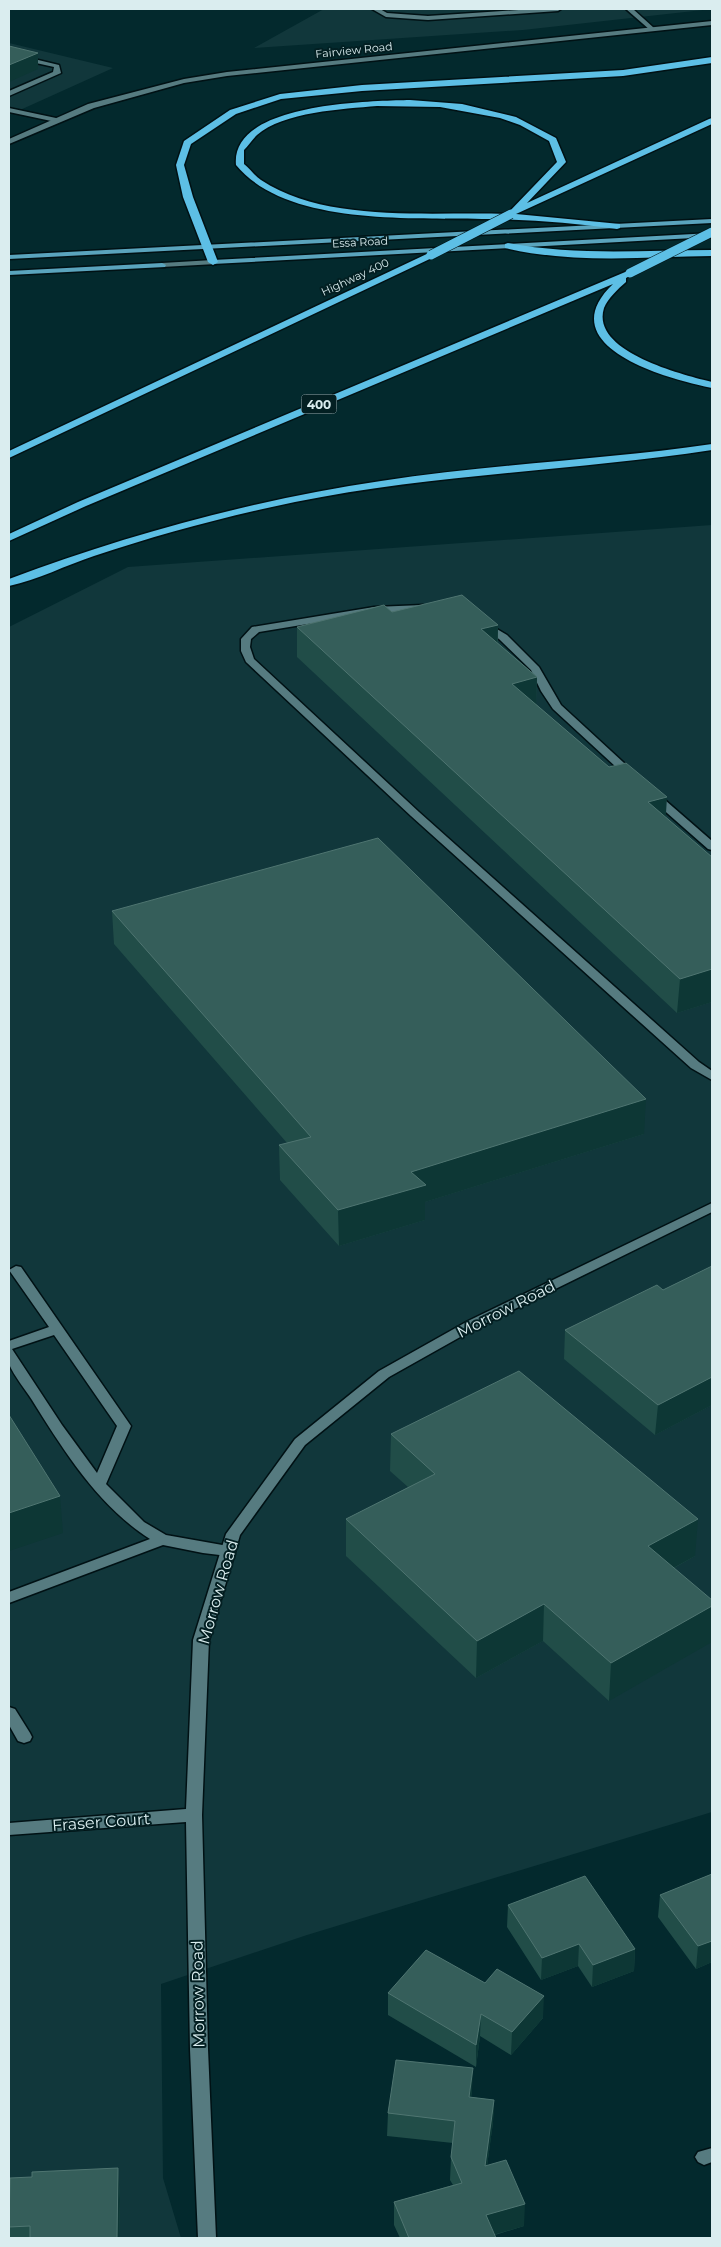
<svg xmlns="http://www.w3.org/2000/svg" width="721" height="2247" font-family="Montserrat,sans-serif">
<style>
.built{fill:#11373b}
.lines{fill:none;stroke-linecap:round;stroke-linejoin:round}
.service-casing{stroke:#001114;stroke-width:3}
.minor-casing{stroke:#001114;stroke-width:3}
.tertiary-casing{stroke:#001114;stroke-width:3}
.secondary-casing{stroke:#001114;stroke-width:3}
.primary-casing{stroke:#001114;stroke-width:3}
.motorway-casing{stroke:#001114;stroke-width:3}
.service{fill:#567b80;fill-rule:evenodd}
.minor{fill:#567b80;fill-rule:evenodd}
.tertiary{fill:#567b80;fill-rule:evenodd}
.secondary{fill:#567b80;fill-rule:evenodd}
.primary{fill:#5aa4bd;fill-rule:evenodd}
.motorway{fill:#5dbfe5;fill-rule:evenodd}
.motorway-bridge-casing{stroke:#001114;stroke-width:10;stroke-linecap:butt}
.motorway-bridge{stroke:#5dbfe5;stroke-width:9}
.wall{fill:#214d48}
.shaded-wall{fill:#0d3735}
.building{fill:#355e5a;stroke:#4f7571}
.labels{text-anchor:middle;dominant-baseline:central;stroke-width:4;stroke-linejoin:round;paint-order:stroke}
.far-street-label{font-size:11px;fill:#daedef;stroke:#031f22}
.shield{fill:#031f22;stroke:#9aafb2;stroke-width:1}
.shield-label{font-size:12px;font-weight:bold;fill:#daedef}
.near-street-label{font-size:16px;fill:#daedef;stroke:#031f22}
</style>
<rect width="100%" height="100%" fill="#03292d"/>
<path class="built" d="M 324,9 L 712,9 L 523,30 L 254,48 Z
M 9,43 L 113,68 L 9,115 Z
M 712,525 L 712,1812 L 307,1935 L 161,1984 L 163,2178 L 181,2238 L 9,2238 L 9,627 L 128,567 Z"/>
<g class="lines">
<defs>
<path id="service" d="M 372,9 L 380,9 L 387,13 L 428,16 L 533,9 L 561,9 L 558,11 L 428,20 L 386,17 Z
M 626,9 L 633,9 L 654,28 L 654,30 L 650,30 Z
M 9,53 L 59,65 L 61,73 L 9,96 L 9,91 L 53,72 L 54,67 L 9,57 Z
M 9,108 L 56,118 L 60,120 L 56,122 L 9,112 Z
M 423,605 L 428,608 L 426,610 L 374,613 L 259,632 L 251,639 L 250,647 L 254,659 L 419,812 L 699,1062 L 712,1071 L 712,1080 L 691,1068 L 411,816 L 246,662 L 241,651 L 241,639 L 252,627 L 374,607 Z
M 485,622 L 507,635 L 539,667 L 561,705 L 636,774 L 637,776 L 636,778 L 628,778 L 553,709 L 541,691 L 531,670 L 499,639 L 482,627 L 480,625 Z
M 654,793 L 658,794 L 712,841 L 712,850 L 708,849 L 650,798 L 649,796 Z
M 16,1266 L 21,1267 L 131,1426 L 106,1484 L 144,1522 L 166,1535 L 228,1546 L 233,1547 L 235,1551 L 233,1555 L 228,1556 L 203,1553 L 163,1545 L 9,1603 L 9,1592 L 150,1539 C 98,1506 64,1451 32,1400 C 25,1389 14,1376 9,1364 C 7,1358 9,1348 9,1341 L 49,1327 L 9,1270 ZM 54,1335 L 117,1426 L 97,1473 L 62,1425 L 12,1349 Z
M 9,1707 L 15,1709 L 30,1733 L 32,1737 L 30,1741 L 24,1743 L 18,1741 L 9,1725 Z"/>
<path id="minor" d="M 712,1203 L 712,1212 L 478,1327 L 389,1377 L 305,1445 L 240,1535 L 209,1640 L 202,1815 L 208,2049 L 216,2238 L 198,2238 L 190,2049 L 186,1822 L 9,1835 L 9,1823 L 186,1809 L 193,1640 L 226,1534 L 295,1439 L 379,1371 L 468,1321 Z
M 712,2148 L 712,2162 L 704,2165 L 698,2162 L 695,2157 L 698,2152 Z"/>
<path id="tertiary" d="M 712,21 L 712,25 L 227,76 L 184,83 L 94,108 L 9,144 L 9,139 L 88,104 L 184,79 L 227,72 Z"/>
<path id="secondary" d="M 213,260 L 217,262 L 216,264 L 162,267 L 158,265 L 162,263 Z"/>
<path id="primary" d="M 712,219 L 712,223 L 9,259 L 9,255 Z
M 712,233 L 712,237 L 213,264 L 209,262 L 213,260 Z
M 162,263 L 166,265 L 165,267 L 9,275 L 9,271 Z"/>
<path id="motorway" d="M 712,57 L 712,63 L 623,76 L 362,91 L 281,99 L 236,114 L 191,144 L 184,165 L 193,197 L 218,262 L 213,265 L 208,262 L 183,197 L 176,165 L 184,141 L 230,110 L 280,94 L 362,85 L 623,70 Z
M 410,100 L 462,104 L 516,117 L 556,138 L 566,162 L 527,203 L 709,119 L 712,118 L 712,124 L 516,214 L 620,224 L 620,228 L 617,229 C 574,223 531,220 488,219 C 415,217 287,227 236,165 C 230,103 369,101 410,100 ZM 377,106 L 440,107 L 500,118 L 520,125 L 549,141 L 557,162 L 507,214 C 431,211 328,224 261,180 C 255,176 250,169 244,164 L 244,150 C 248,146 252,140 257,135 C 283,112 343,109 377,106 Z
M 508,243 C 576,256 643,250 712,250 L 712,256 C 644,257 572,264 505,248 L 505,244 Z
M 431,252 L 436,255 L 434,257 L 9,458 L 9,451 Z
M 630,270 L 635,273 L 626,278 L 626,282 C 618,289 608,298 604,308 C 590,352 684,375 712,382 L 712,388 C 667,379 548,346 613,284 L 86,506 L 9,541 L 9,534 L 78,502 Z
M 712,444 L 712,450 C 574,471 433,474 295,502 C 227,516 160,534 94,556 C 66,565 38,580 9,586 L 9,579 C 129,534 254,500 381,481 C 491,464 602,460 712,444 Z"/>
</defs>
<use href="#service" class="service-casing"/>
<use href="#minor" class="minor-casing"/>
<use href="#tertiary" class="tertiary-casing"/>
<use href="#secondary" class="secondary-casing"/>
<use href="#primary" class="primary-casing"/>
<use href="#motorway" class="motorway-casing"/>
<use href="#service" class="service"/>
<use href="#minor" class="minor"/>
<use href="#tertiary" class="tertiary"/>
<use href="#secondary" class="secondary"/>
<use href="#primary" class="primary"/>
<use href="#motorway" class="motorway"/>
<defs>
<path id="motorway-bridge" d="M 431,255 L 511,214
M 630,273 L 712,232"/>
</defs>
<use href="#motorway-bridge" class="motorway-bridge-casing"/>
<use href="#motorway-bridge" class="motorway-bridge"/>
</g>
<path class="wall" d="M 392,612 L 498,625 L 498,643 L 537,677 L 536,704 L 712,857 L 712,1002 L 677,1013 L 297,657 L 297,627 Z
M 112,911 L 644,1134 L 425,1202 L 425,1220 L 339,1246 L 280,1180 L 279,1145 L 287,1143 L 114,944 Z
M 712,1266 L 712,1405 L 655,1435 L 564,1359 L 565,1330 L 663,1290 Z
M 391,1434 L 695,1556 L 674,1568 L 609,1701 L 543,1641 L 476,1678 L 346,1556 L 346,1519 L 408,1487 L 390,1471 Z
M 712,1874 L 712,1962 L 696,1969 L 658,1917 L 660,1895 Z
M 508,1905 L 635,1949 L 634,1971 L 592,1987 L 578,1966 L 541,1980 L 507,1927 Z
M 388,1993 L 543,2018 L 511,2055 L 480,2036 L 476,2067 L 388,2015 Z
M 472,2091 L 471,2097 L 494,2100 L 493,2122 L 487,2166 L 524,2226 L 495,2235 L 496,2238 L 400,2238 L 394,2225 L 394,2202 L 453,2185 L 450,2180 L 451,2157 L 453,2143 L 387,2136 L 388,2113 Z
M 118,2168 L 120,2200 L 119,2238 L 9,2238 L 9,2211 L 32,2177 Z"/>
<path class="shaded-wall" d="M 38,53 L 38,69 L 9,82 L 9,65 Z
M 498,625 L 497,656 L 481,629 Z
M 537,677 L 536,708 L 512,684 Z
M 667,797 L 665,829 L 648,802 Z
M 712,969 L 712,1002 L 677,1013 L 680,979 Z
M 646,1099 L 644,1134 L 425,1202 L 425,1220 L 339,1246 L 338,1210 L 411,1172 Z
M 712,1377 L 712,1405 L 655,1435 L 658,1405 Z
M 60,1496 L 63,1533 L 9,1551 L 9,1513 Z
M 698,1519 L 695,1556 L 646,1583 L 648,1546 Z
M 544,1604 L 543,1641 L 476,1678 L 477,1641 Z
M 712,1606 L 712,1642 L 609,1701 L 611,1663 Z
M 712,1941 L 712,1962 L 696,1969 L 698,1946 Z
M 579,1944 L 578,1966 L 541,1980 L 542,1958 Z
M 635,1949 L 634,1971 L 592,1987 L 593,1965 Z
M 544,1996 L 543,2018 L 511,2055 L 512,2032 Z
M 481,2014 L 480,2036 L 476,2067 L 476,2045 Z
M 473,2068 L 472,2091 L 468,2119 L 469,2097 Z
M 494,2100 L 493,2122 L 484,2189 L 485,2166 Z
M 118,2168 L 120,2200 L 119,2238 L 117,2238 Z
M 525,2204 L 524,2226 L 486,2237 L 486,2215 Z"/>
<path class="building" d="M 9,46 L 38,53 L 9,65 Z
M 462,595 L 498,625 L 481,629 L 537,677 L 512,684 L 609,767 L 626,763 L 667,797 L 648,802 L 712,857 L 712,969 L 680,979 L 297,627 L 384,605 L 392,612 Z
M 378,838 L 646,1099 L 411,1172 L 426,1185 L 338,1210 L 279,1145 L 311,1137 L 112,911 Z
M 712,1266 L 712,1377 L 658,1405 L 565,1330 L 657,1285 L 663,1290 Z
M 519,1371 L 698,1519 L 648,1546 L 712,1600 L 712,1606 L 611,1663 L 544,1604 L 477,1641 L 346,1519 L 435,1474 L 391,1434 Z
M 9,1415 L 60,1496 L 9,1513 Z
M 712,1874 L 712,1941 L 698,1946 L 660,1895 Z
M 585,1876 L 635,1949 L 593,1965 L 579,1944 L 542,1958 L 508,1905 Z
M 426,1950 L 485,1983 L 497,1969 L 544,1996 L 512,2032 L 481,2014 L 476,2045 L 388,1993 Z
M 396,2060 L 473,2068 L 469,2097 L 494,2100 L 485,2166 L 506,2160 L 525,2204 L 486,2215 L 496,2238 L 409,2238 L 394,2202 L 462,2183 L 451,2157 L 455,2121 L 388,2113 Z
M 118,2168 L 117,2238 L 30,2238 L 30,2226 L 9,2227 L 10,2178 L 32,2177 L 32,2172 Z"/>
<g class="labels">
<g class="far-street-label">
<text transform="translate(354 50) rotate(-6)">Fairview Road</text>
<text transform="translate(360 242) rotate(-3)">Essa Road</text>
<text transform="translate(355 277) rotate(-25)">Highway 400</text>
</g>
<rect class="shield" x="301.5" y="394.5" width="35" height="19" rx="4"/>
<g class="shield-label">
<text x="319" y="404">400</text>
</g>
<g class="near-street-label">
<text transform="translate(506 1309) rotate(-27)">Morrow Road</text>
<text transform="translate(218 1592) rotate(-74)">Morrow Road</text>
<text transform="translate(101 1822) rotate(-4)">Fraser Court</text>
<text transform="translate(198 1994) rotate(-91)">Morrow Road</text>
</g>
</g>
<rect width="721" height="2247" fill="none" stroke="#daedef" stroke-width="20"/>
</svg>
